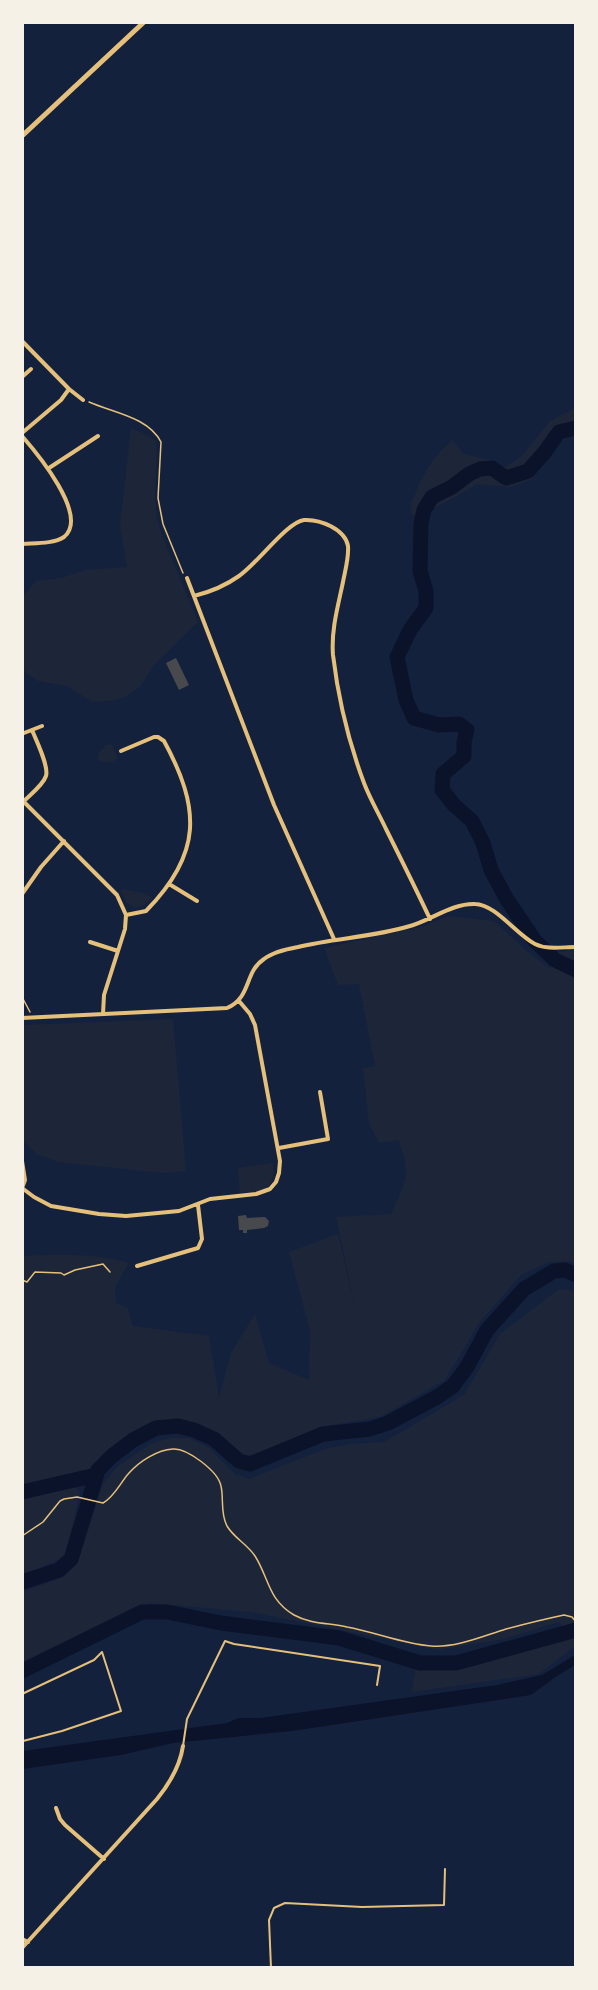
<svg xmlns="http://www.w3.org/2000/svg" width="598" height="1990" font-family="Karla,sans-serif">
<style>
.green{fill:#1d2539}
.water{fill:#0b132b}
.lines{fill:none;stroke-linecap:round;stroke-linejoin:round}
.river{stroke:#0b132b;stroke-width:15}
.building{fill:#48494c}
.path{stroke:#e5c07b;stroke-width:1.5}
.service{stroke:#e5c07b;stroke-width:2}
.minor{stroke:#e5c07b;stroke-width:4}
.secondary{stroke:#e5c07b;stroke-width:5}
</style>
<rect width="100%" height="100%" fill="#14213d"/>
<path class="green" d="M 575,408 L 575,435 L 560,442 L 532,479 L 511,487 L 478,484 L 437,507 L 412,516 L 410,503 C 416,497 416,490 420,482 C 428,466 439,450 453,440 L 464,454 L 490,460 L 505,467 L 522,456 L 550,421 Z
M 131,428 L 156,440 L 157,453 L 155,496 L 157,518 L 162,535 L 198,622 L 153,666 L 140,687 L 123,698 L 110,701 L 92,702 L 67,686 L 38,681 L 25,672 L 22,658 L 23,596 L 36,581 L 61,578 L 86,570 L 127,567 L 120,526 Z
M 106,745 L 112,745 L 117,756 L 116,760 L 111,762 L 99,761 C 95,755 102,750 106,745 Z
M 123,889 L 146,894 L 152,898 L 143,906 L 135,908 L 127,903 L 121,891 Z
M 449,916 L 494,921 L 528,952 L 550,969 L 558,952 L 575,950 L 575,1265 L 569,1261 L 549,1262 L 521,1275 L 479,1323 L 445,1380 L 380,1417 L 320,1427 L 259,1454 L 239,1456 L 224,1442 L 199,1427 L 161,1422 L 131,1434 L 94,1473 L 23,1487 L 22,1256 C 58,1254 95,1253 129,1263 L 115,1287 L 116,1303 L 128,1308 L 133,1326 L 209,1336 L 219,1398 L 231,1353 L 255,1314 L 269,1363 L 309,1380 L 310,1331 L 289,1252 L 338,1234 L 356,1311 L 336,1217 L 391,1214 C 405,1182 413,1174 398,1140 L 379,1143 L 369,1124 L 363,1068 L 375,1066 L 359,984 L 338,985 L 324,948 L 424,926 Z
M 173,1019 L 186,1171 L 165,1173 L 58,1162 L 37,1154 L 23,1141 L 23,1025 Z
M 273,1163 C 276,1191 263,1191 240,1193 L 238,1168 Z
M 559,1289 L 575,1291 L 575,1646 L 539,1674 L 412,1692 L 416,1666 C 469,1675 520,1647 570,1635 L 559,1622 L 504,1639 L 438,1650 L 252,1612 L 150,1603 L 116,1617 L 23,1664 L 22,1592 L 64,1577 L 78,1562 L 103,1484 L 117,1467 L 150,1444 L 170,1438 L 189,1438 L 209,1448 L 235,1474 L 249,1479 L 325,1449 L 350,1444 L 384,1442 L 464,1395 L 500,1334 Z
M 73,1485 L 80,1492 L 65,1557 L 23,1575 L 23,1495 Z"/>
<path class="water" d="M 575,1655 L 575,1665 L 557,1676 L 531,1695 L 292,1731 L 173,1743 L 121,1755 L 23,1769 L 23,1751 L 227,1723 L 238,1718 L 260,1718 L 497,1685 L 542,1675 Z"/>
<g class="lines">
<path class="river" d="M 576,428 L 559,432 L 544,453 L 528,471 L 506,478 L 492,468 L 480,469 L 469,474 L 452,487 L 432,497 L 424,510 L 421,524 L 420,571 L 426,591 L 426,608 L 410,630 L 397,657 L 406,700 L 414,718 L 439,725 L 459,724 L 467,730 L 464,742 L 464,756 L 443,774 L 442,790 L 454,805 L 472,821 L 483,843 L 491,870 L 506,898 L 535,941 L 555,960 L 576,970
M 22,1492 L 96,1475
M 22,1582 L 59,1570 L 71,1559 L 98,1470 L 112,1456 L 133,1440 L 156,1428 L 178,1426 L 194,1430 L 214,1439 L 239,1461 L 250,1464 L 323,1434 L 370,1429 L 388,1423 L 437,1397 L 453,1386 L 467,1367 L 487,1330 L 524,1289 L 554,1271 L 565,1270 L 576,1275
M 22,1671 L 142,1612 L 167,1612 L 221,1623 L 339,1638 L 420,1663 L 456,1663 L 576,1630"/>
</g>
<path class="building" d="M 176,658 L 189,685 L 179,690 L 166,663 Z
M 246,1215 L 247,1218 L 265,1217 L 269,1221 L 268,1226 L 264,1228 L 247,1230 L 247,1233 L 243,1233 L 243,1230 L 239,1230 L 238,1216 Z"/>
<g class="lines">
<path class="path" d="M 89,402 C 114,413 148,417 161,442 L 158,498 L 163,524 L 183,573
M 22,997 L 30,1012
M 22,1280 L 27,1282 L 35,1272 L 61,1273 L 64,1275 L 75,1270 L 103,1264 L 110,1272
M 22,1536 L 43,1522 L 60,1501 L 64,1499 L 77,1497 L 103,1503 C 115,1496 120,1483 129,1473 C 140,1461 157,1450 173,1449 C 187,1448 218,1471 221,1486 C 224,1499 220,1513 227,1526 C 234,1538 247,1544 255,1556 C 269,1578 268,1600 294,1615 C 310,1624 330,1623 347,1627 C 375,1632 403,1644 431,1646 C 456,1648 483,1636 506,1629 C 525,1624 545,1619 564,1615 L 572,1617 L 576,1622"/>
<path class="service" d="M 22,1694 L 94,1660 L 102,1652 L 121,1711 L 62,1731 L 23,1741 L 22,1739
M 183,1746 L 187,1719 L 225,1641 L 234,1644 L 380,1666 L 377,1685
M 271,1968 L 269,1920 L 274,1908 L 285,1903 L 362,1907 L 444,1905 L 445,1869"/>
<path class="minor" d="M 22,341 L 69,389 L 83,400
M 22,377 L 31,369
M 22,433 L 61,400 L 69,389
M 22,436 C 36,452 90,516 64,537 C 54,544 34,543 22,544
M 49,468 L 98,436
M 187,578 L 274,805 L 334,939
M 194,596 C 210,592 225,586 239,576 C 257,564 287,522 304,520 C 320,519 345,529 348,546 C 349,558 345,571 343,582 C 338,606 331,630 333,655 C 338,697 349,743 364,783 C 370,799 379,814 386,829 C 401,859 416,889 430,919
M 24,733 L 42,726
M 121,751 L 154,737 L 158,737 L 164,741 C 201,809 202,854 146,911 L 126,915
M 22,800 L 117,895 L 126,915 L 125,929 L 104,995 L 103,1014
M 24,801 C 31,794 43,785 46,776 C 49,766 36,740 32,730
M 169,884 L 197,901
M 22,894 L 41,867 L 64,841
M 90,942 L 118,951
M 22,1018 L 227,1008 C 252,997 244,972 264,959 C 273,952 287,949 298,947 C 335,938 374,937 410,926 C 431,920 453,903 475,904 C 495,904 517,935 535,944 C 547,950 562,947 576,947
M 279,1148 L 328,1139 L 320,1092
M 22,1161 L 25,1180 L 22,1188
M 22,1188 L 34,1197 L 51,1206 L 99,1214 L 126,1216 L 179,1211 L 210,1199 L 256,1194 L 270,1189 L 276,1182 L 279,1173 L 280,1161 L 255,1025 L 250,1014 L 239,1001
M 137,1266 L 198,1248 L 202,1239 L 198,1205
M 56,1808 L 60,1819 L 65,1825 L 104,1859
M 22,1939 L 28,1942
M 22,1948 L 157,1799 C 170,1783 180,1766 183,1746"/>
<path class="secondary" d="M 22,136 L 144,22"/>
</g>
<rect width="598" height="1990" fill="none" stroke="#f6f1e7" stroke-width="48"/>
</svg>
